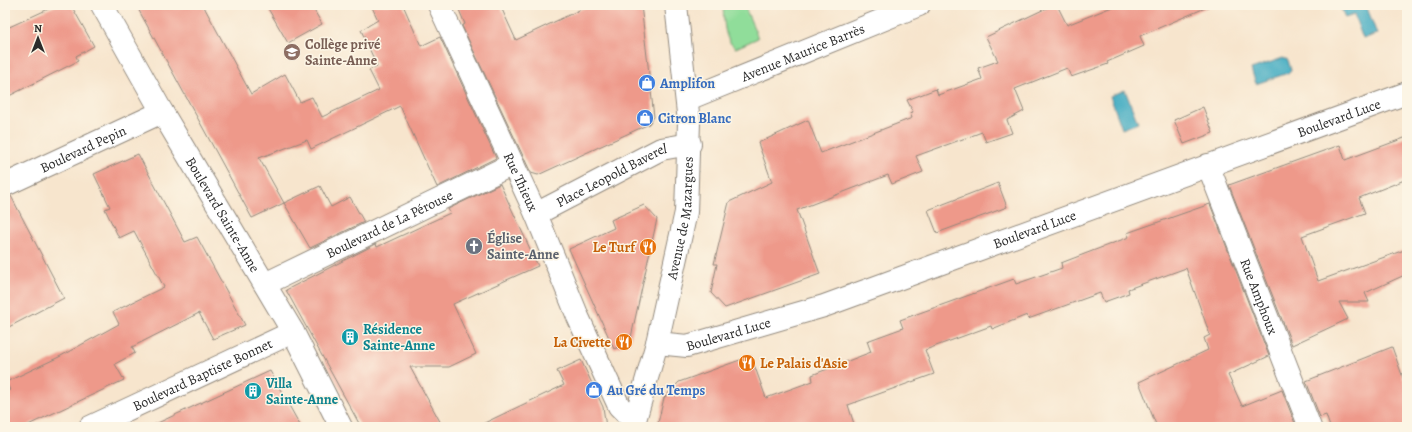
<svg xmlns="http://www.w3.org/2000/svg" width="1412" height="432" font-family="Alegreya,serif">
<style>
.green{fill:#90dd9a;stroke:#5e8462}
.water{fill:#43acc2;stroke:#376c76}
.building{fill:#ee998a}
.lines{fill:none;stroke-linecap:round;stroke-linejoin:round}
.minor-casing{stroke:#91887c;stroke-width:24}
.minor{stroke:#fff;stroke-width:22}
.labels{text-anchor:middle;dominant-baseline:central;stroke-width:3;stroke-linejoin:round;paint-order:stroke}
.education-label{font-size:14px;font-weight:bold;fill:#785e54;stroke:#fcf5e5;text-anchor:start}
.street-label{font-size:14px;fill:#2b2b2b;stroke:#fcf5e5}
.shop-label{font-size:14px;font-weight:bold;fill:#366cbe;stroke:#fcf5e5;text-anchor:start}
.worship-label{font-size:14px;font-weight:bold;fill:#5b616d;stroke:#fcf5e5;text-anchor:start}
.food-label{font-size:14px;font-weight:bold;fill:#c56008;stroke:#fcf5e5;text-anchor:end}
.culture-label{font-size:14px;font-weight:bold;fill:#0d838f;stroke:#fcf5e5;text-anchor:start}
</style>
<rect width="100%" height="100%" fill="#fcf5e5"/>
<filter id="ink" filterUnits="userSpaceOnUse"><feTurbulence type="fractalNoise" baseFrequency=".025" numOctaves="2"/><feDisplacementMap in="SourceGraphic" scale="8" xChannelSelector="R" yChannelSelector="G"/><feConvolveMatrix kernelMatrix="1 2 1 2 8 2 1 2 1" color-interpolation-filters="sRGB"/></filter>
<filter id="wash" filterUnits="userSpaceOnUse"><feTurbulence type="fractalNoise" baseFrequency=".012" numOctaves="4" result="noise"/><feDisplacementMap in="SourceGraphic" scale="16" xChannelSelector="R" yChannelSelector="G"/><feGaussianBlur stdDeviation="0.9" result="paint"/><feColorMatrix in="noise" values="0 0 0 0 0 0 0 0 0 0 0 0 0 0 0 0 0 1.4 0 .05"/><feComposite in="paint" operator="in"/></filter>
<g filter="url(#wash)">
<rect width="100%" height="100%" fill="#f7e5cd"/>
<path class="green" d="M 723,5 L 744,5 L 758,38 L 736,48 C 723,41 724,18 723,5 Z"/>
<path class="water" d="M 1348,5 L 1366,5 L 1377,34 L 1363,39 L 1354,15 L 1345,18 L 1341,8 Z
M 1283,58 L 1288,60 L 1291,70 L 1288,73 L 1256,84 L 1251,69 Z
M 1125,90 L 1138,123 L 1122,129 L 1110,96 Z"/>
<g id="blocks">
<path class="building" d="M 57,5 L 71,5 L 94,46 L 76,56 L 78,61 L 5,98 L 5,29 Z
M 136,5 L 203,5 L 251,94 L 285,74 L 300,102 L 312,97 L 322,117 L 379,90 L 369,70 L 377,66 L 361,30 L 378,20 L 371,5 L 403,5 L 421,46 L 440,37 L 496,158 L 437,187 L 400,106 L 311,149 L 307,140 L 259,158 L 284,203 L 252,218 Z
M 266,5 L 311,5 L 322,24 L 288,43 Z
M 457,5 L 500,5 L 516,40 L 590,5 L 641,5 L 654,117 L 649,124 L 538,175 L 531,173 L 462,26 L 465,24 Z
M 1053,5 L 1057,5 L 1067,25 L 1117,5 L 1212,5 L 1140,36 L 1144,46 L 1107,62 L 1108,64 L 1071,77 L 1067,68 L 1015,89 L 1024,111 L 1007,120 L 1012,133 L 986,142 L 982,132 L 916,156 L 923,172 L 892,184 L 888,175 L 797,210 L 820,274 L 725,308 L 711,293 L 717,264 L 714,264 L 729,202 L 772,182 L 758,143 L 808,120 L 821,153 L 912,118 L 910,113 L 913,112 L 907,100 L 936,89 L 938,95 L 982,79 L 978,68 L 998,61 L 986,37 Z
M 1203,107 L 1213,133 L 1184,144 L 1174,120 Z
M 1407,137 L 1407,179 L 1359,198 L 1365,213 L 1302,236 L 1318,281 L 1407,249 L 1407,274 L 1365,293 L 1369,302 L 1339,302 L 1348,319 L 1292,345 L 1229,185 L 1340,145 L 1345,160 Z
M 138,154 L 185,242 L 197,237 L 245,325 L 213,339 L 199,313 L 132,347 L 135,353 L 115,364 L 124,380 L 24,427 L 5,427 L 5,391 L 10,390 L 6,382 L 59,357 L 119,324 L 113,312 L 164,287 L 134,231 L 119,238 L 105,209 L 110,207 L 94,174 Z
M 998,183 L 1007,207 L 937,233 L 928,210 Z
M 500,184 L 538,266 L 453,304 L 476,354 L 449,367 L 410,367 L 443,427 L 361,427 L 286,290 L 376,244 L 377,247 L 450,213 L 448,209 Z
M 320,186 L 331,207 L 350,197 L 364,222 L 310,248 L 284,203 Z
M 11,196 L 64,298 L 5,329 L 5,197 Z
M 1210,204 L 1269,356 L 1228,375 L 1242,406 L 1282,390 L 1296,426 L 1157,427 L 1139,382 L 1208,350 L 1204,338 L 1210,335 L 1186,268 L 1128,289 L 1129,293 L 1104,302 L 1100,293 L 1028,319 L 1027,315 L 992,329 L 991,326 L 925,350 L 934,374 L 848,405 L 855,427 L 657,427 L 664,398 L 679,382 L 751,356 L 766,398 L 813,381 L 812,375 L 871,352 L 867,341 L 903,328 L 900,320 L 1014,279 L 1016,284 L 1062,268 L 1061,263 L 1129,237 L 1127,233 Z
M 644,205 L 657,219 L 630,342 L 614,349 L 569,249 L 614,228 L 611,220 Z
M 1392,347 L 1407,389 L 1407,427 L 1330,427 L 1326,415 L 1320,417 L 1306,381 Z
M 581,360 L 603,407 L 606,427 L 476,427 L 564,385 L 557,371 Z
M 270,371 L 301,427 L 149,427 Z"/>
</g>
</g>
<g filter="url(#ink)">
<use href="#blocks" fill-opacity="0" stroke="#91887c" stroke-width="1"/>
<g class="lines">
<defs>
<g id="minor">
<path id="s1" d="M 102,5 L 162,112 L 293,332 L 341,427"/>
<path id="s2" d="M 439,5 L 536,214 L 578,317 L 619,406 L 634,421"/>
<path id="s3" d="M 688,99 L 919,5"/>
<path id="s4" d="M 1208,165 L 1310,427"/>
<path id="s5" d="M 5,185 L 162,112"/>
<path id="s6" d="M 536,214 L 661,149 L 690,144"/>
<path id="s7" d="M 265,284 L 513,164"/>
<path id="s8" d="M 657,343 L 687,346 L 824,306 L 1407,93"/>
<path id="s9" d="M 90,427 L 293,332"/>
<path id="s10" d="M 633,427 L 657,343 L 686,212 L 689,122 L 676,5"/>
</g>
</defs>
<use href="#minor" class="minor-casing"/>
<use href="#minor" class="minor"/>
</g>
</g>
<defs>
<symbol id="school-disc" viewBox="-11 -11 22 22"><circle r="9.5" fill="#8d6e63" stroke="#fcf5e5"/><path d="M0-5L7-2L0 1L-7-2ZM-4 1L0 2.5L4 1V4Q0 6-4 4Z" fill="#fff"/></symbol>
<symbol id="shop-disc" viewBox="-11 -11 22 22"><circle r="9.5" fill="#3f7fe0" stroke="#fcf5e5"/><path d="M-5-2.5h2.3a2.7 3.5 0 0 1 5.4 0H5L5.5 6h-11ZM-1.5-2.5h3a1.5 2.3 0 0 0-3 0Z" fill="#fff"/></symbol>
<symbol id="church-disc" viewBox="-11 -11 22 22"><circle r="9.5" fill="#6b7280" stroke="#fcf5e5"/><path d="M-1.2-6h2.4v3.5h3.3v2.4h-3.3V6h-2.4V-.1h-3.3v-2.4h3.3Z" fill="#fff"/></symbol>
<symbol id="restaurant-disc" viewBox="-11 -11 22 22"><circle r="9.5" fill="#e8710a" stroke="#fcf5e5"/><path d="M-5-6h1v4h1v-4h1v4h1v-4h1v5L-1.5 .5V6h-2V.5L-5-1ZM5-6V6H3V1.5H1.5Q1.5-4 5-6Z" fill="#fff"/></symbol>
<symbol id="building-disc" viewBox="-11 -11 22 22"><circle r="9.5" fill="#0f9aa8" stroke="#fcf5e5"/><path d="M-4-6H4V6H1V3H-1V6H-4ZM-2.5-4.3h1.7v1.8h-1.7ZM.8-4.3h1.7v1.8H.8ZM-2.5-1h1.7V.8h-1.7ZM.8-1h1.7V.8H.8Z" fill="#fff"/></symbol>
</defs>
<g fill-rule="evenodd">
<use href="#school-disc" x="282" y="42" width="20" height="20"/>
<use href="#shop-disc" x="637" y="73" width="20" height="20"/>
<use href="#shop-disc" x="635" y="108" width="20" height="20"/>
<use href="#church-disc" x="464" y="236" width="20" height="20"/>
<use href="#restaurant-disc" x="638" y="237" width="20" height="20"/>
<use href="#building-disc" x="340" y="327" width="20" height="20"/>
<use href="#restaurant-disc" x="614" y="332" width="20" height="20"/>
<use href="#restaurant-disc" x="737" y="353" width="20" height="20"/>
<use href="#shop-disc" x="584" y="380" width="20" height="20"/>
<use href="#building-disc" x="243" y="381" width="20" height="20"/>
</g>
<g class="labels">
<g class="education-label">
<text x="305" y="44">Collège privé<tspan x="305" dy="16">Sainte-Anne</tspan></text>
</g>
<g class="street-label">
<text stroke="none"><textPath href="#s3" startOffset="124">Avenue Maurice Barrès</textPath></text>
<text stroke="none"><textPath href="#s8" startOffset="721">Boulevard Luce</textPath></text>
<text stroke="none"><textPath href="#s5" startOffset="86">Boulevard Pepin</textPath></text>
<text stroke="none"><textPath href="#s6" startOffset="85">Place Leopold Baverel</textPath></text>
<text stroke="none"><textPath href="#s2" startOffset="195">Rue Thieux</textPath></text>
<text stroke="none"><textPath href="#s1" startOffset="242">Boulevard Sainte-Anne</textPath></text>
<text stroke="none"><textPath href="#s10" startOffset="215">Avenue de Mazargues</textPath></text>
<text stroke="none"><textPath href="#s7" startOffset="138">Boulevard de La Pérouse</textPath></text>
<text stroke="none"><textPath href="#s8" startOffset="397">Boulevard Luce</textPath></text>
<text stroke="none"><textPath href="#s4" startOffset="141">Rue Amphoux</textPath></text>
<text stroke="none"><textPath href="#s8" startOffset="73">Boulevard Luce</textPath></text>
<text stroke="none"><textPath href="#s9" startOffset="124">Boulevard Baptiste Bonnet</textPath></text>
</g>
<g class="shop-label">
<text x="660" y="83">Amplifon</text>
<text x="658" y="118">Citron Blanc</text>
<text x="607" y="390">Au Gré du Temps</text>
</g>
<g class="worship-label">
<text x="487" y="238">Église<tspan x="487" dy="16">Sainte-Anne</tspan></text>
</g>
<g class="food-label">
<text x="635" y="247">Le Turf</text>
<text x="611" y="342">La Civette</text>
<text x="760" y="363" text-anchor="start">Le Palais d'Asie</text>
</g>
<g class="culture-label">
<text x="363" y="329">Résidence<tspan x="363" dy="16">Sainte-Anne</tspan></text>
<text x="266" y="383">Villa<tspan x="266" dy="16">Sainte-Anne</tspan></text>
</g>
</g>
<rect width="1412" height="432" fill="none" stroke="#fcf5e5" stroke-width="20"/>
<g transform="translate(38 38)" stroke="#fcf5e5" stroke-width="3" paint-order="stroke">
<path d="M0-3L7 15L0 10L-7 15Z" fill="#2b2b2b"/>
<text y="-6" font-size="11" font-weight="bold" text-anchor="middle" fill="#2b2b2b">N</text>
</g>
</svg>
